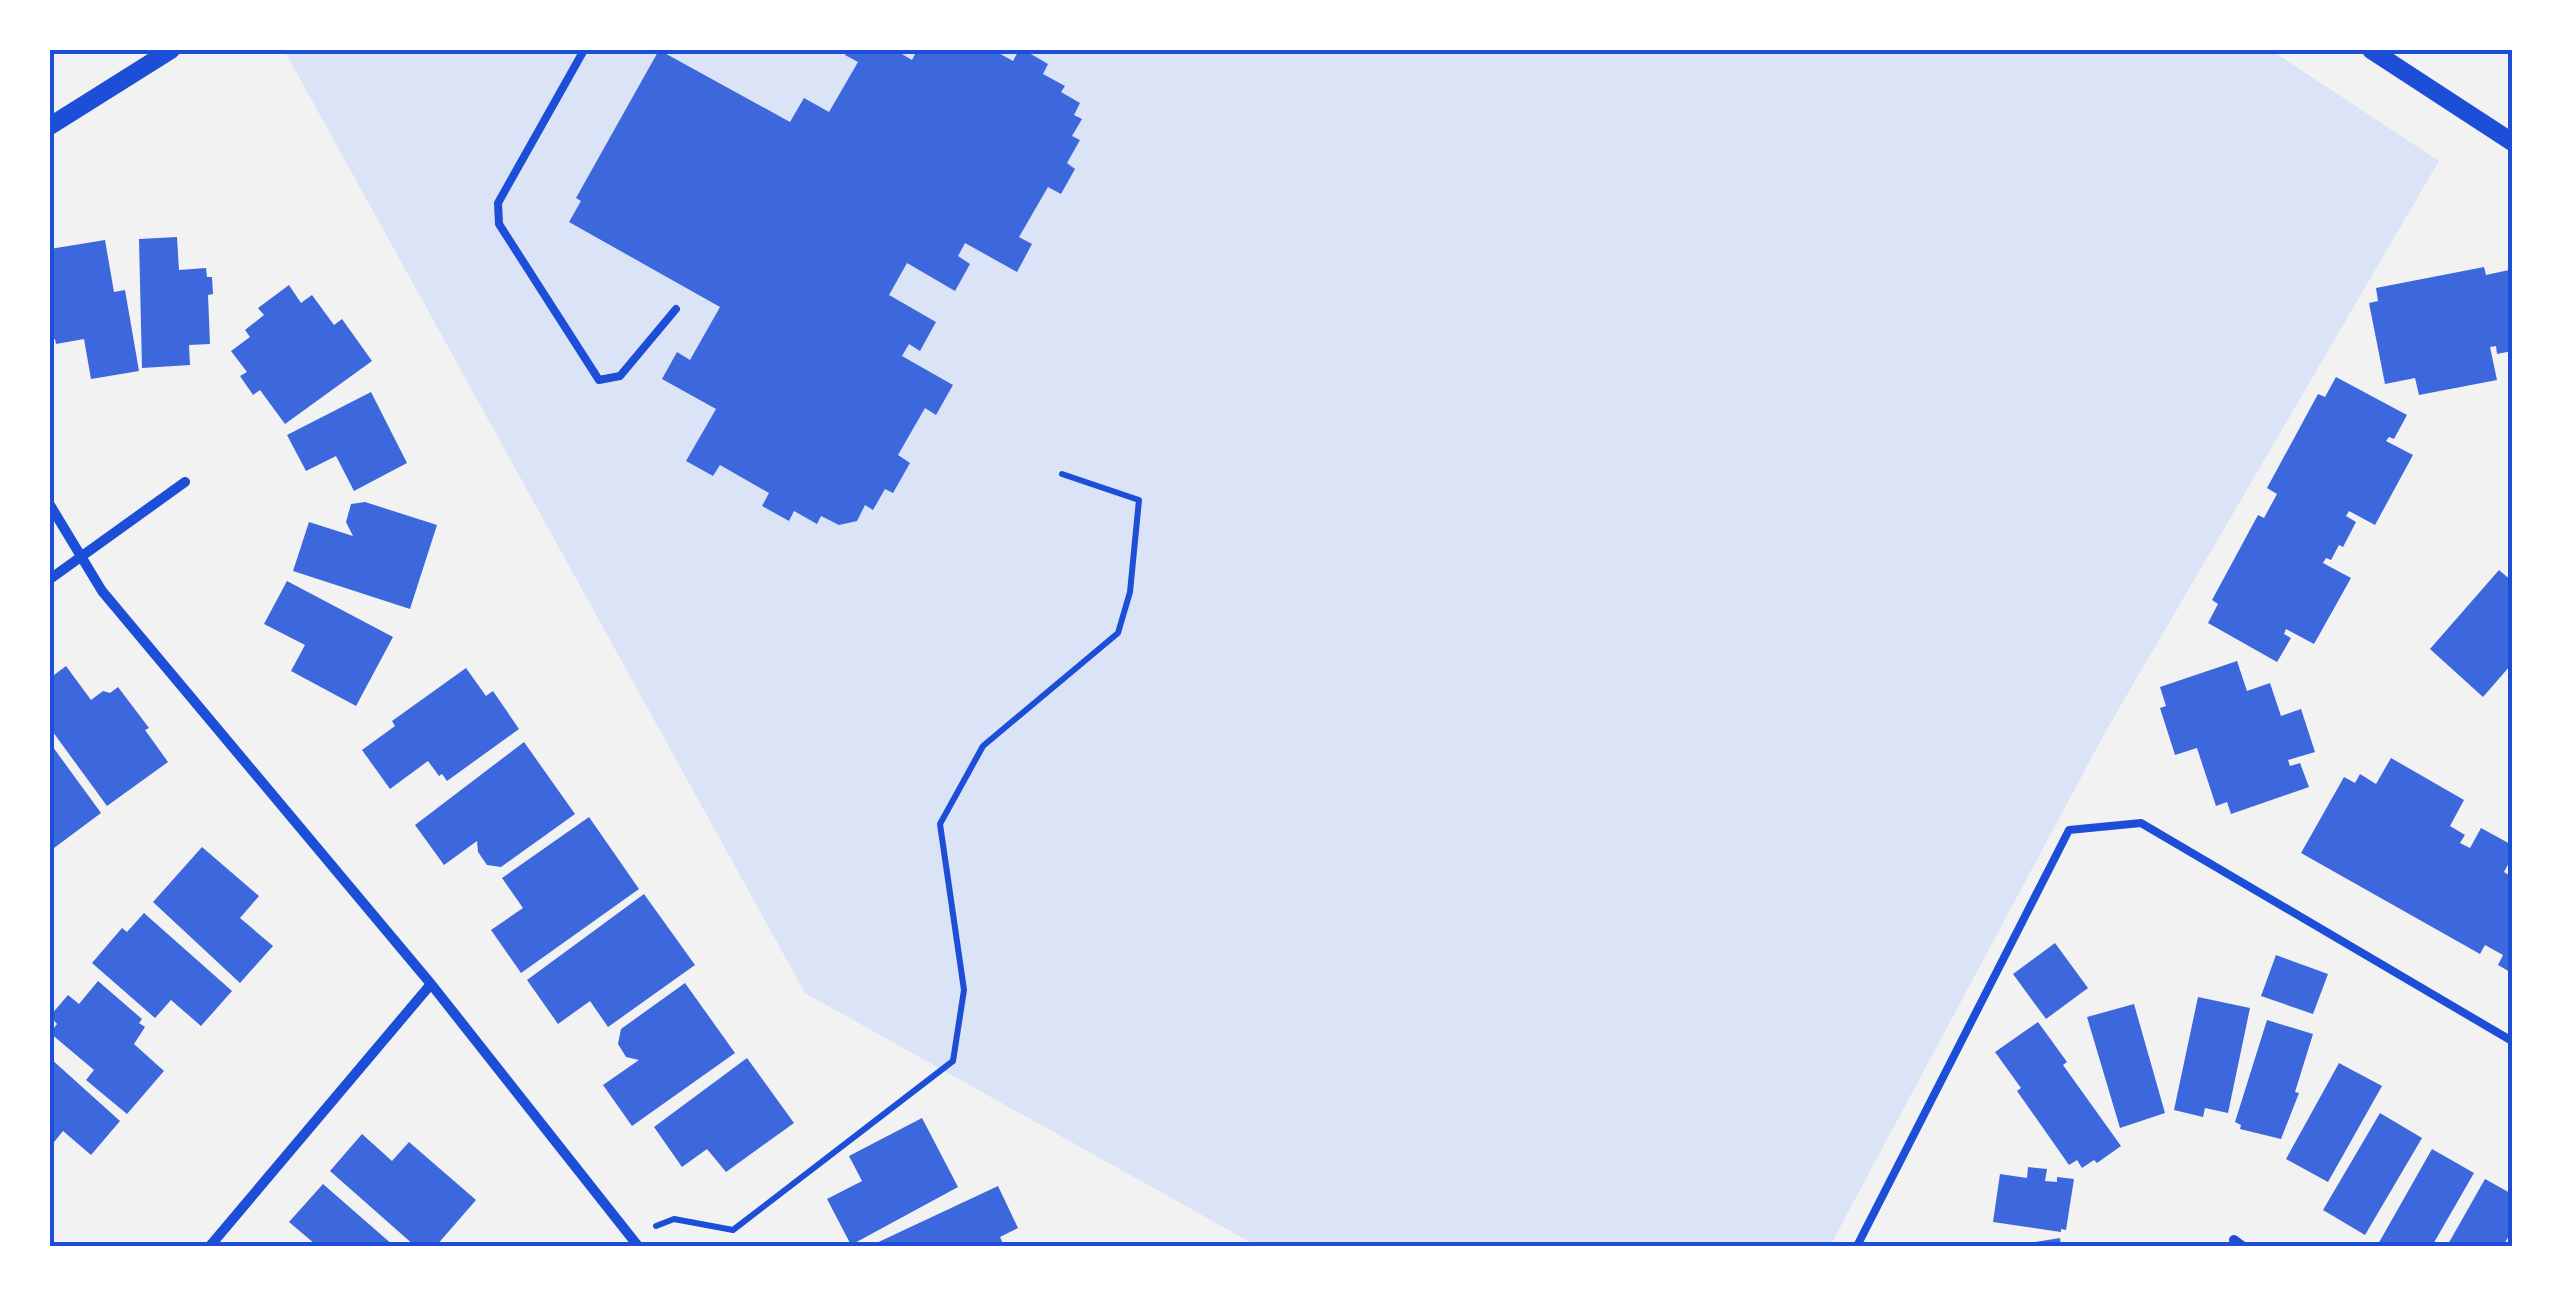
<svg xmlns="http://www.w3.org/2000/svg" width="2562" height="1296" font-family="'Alegreya Sans',sans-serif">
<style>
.green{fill:#dbe4f7}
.building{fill:#3d67dc}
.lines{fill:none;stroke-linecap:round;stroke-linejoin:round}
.path{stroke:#1d4ed8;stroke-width:6}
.service{stroke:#1d4ed8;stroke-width:8}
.minor{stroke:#1d4ed8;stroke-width:10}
.tertiary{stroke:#1d4ed8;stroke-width:18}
.neatline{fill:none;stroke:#1d4ed8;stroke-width:4}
</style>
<rect width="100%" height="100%" fill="#f2f2f2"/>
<path class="green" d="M 284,50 L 2271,50 L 2439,161 L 2107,729 L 1830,1246 L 1257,1246 L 805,993 Z"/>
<path class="building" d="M 659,50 L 790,122 L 804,98 L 829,112 L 858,62 L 845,55 L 848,50 L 895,50 L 912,60 L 917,50 L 993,50 L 1013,61 L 1019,50 L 1024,50 L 1048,64 L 1043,74 L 1065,86 L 1061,92 L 1080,103 L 1074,115 L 1082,119 L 1072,136 L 1080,140 L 1067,163 L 1075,169 L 1061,194 L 1048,187 L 1019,237 L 1032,244 L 1017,272 L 965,243 L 958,256 L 970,264 L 955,291 L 907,263 L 889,295 L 936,322 L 920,351 L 909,344 L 902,356 L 953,385 L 936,415 L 925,408 L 898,455 L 910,463 L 893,493 L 885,489 L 873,510 L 865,505 L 857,521 L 839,525 L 821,516 L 817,524 L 794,511 L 789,521 L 762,506 L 769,493 L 720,465 L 713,476 L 686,461 L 716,409 L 662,379 L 677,352 L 690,360 L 720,307 L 569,222 L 581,201 L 576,198 Z
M 177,237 L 179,270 L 206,268 L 207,277 L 212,277 L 213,294 L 208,295 L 210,344 L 189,345 L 190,365 L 142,368 L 139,239 Z
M 105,240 L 114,292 L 125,290 L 139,371 L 91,379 L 84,339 L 56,344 L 55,339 L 50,340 L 50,249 Z
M 2484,267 L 2486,275 L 2509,270 L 2512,286 L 2512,351 L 2497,354 L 2496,346 L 2490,347 L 2497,380 L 2419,395 L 2415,378 L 2385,384 L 2369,303 L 2378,301 L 2376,288 Z
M 289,285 L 301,303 L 312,295 L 334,325 L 342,319 L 372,361 L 285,424 L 260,390 L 253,395 L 240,376 L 247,372 L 231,351 L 250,337 L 245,330 L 264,315 L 258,308 Z
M 2336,377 L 2407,415 L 2394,439 L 2389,437 L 2386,441 L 2413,455 L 2375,525 L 2349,511 L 2346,516 L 2356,522 L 2343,547 L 2339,545 L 2331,560 L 2326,558 L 2323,563 L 2351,578 L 2314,644 L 2286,629 L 2284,634 L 2291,638 L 2277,662 L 2208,623 L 2218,604 L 2212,600 L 2258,515 L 2264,518 L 2277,494 L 2267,488 L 2318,394 L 2325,397 Z
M 371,392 L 407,463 L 354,491 L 336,456 L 306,471 L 287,435 Z
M 365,502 L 437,525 L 410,609 L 293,571 L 309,522 L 353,536 L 346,522 L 351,504 Z
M 2499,570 L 2512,581 L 2512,668 L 2510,666 L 2483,697 L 2430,649 Z
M 287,581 L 393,637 L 356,706 L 291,671 L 305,645 L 264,624 Z
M 2237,661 L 2247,691 L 2270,683 L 2281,716 L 2301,709 L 2315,752 L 2288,760 L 2290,766 L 2300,763 L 2309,787 L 2231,814 L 2227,802 L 2216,806 L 2197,748 L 2175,755 L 2160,708 L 2166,706 L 2160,687 Z
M 66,666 L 91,700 L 103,691 L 110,693 L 118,687 L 149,728 L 145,730 L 168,762 L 107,806 L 50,728 L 50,678 Z
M 466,668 L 486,696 L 493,691 L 519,729 L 447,781 L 442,774 L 439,776 L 428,761 L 390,789 L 362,750 L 395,726 L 392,721 Z
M 524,742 L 575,814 L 501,867 L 487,865 L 478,852 L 477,841 L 444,865 L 415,825 Z
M 50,743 L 101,813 L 50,851 Z
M 2391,758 L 2464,800 L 2450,826 L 2465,835 L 2460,843 L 2470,848 L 2481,828 L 2512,845 L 2512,857 L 2504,872 L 2512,877 L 2512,973 L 2498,965 L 2503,955 L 2485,945 L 2480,954 L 2301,853 L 2344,777 L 2355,783 L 2360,774 L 2376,784 Z
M 589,817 L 639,889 L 521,973 L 491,930 L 523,908 L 502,878 Z
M 202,847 L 259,896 L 240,918 L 273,946 L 240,983 L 153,902 Z
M 644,894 L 695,965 L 608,1027 L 590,1001 L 558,1024 L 527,980 Z
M 144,913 L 232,991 L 201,1026 L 171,1000 L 155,1018 L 92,963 L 122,928 L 127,932 Z
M 2055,943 L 2088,988 L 2046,1019 L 2013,974 Z
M 2276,955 L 2328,974 L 2313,1014 L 2261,996 Z
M 98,981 L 142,1019 L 139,1023 L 145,1027 L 134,1044 L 164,1071 L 127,1114 L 86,1080 L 94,1070 L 50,1033 L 57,1024 L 50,1016 L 68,995 L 79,1004 Z
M 685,983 L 735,1053 L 632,1126 L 603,1085 L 639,1060 L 626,1057 L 618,1044 L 621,1029 Z
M 2198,997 L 2250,1008 L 2228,1113 L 2205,1108 L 2203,1117 L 2174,1110 Z
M 2134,1004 L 2165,1113 L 2120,1128 L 2087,1017 Z
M 2267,1020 L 2313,1034 L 2295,1092 L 2299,1093 L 2281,1139 L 2240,1129 L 2241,1125 L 2235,1122 Z
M 2038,1022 L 2067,1062 L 2063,1065 L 2121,1146 L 2097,1163 L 2094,1160 L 2082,1168 L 2077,1160 L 2069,1165 L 2017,1091 L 2021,1088 L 1995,1052 Z
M 50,1058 L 120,1121 L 91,1155 L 63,1131 L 50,1147 Z
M 747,1058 L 794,1123 L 726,1172 L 707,1149 L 682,1167 L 654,1127 Z
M 2339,1063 L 2382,1086 L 2328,1182 L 2286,1159 Z
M 2380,1113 L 2422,1138 L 2365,1235 L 2323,1210 Z
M 922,1118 L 958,1187 L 851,1245 L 827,1199 L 862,1181 L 849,1156 Z
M 362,1134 L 392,1161 L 409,1142 L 476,1200 L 436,1246 L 415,1246 L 330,1171 Z
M 2432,1149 L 2474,1173 L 2432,1246 L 2377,1246 Z
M 2028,1167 L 2047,1169 L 2045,1181 L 2057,1182 L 2057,1177 L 2074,1179 L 2066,1230 L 2061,1229 L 2061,1232 L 1993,1222 L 2000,1174 L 2027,1178 Z
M 2485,1179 L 2512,1194 L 2512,1231 L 2503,1246 L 2447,1246 Z
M 323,1184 L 394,1246 L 314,1246 L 315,1244 L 289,1222 Z
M 998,1186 L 1018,1228 L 1000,1237 L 1004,1246 L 870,1246 Z
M 2060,1238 L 2061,1246 L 2022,1246 L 2022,1244 Z"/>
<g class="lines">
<path class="path" d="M 656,1226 L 674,1219 L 733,1230 L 953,1061 L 964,990 L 940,824 L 983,746 L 1118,633 L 1130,592 L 1139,500 L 1062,474"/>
<path class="service" d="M 584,50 L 498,203 L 499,224 L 599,380 L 620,376 L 676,309
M 1857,1246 L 2069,830 L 2141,823 L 2512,1041"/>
<path class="minor" d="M 50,505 L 102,591 L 431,984 L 638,1246
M 50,579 L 185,482
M 2234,1240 L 2242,1246
M 210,1246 L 431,984"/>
<path class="tertiary" d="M 2371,50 L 2512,142
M 50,126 L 171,50"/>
</g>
<rect width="2562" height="1296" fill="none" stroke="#ffffff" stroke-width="105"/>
<rect x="52" y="52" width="2458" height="1192" class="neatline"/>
</svg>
